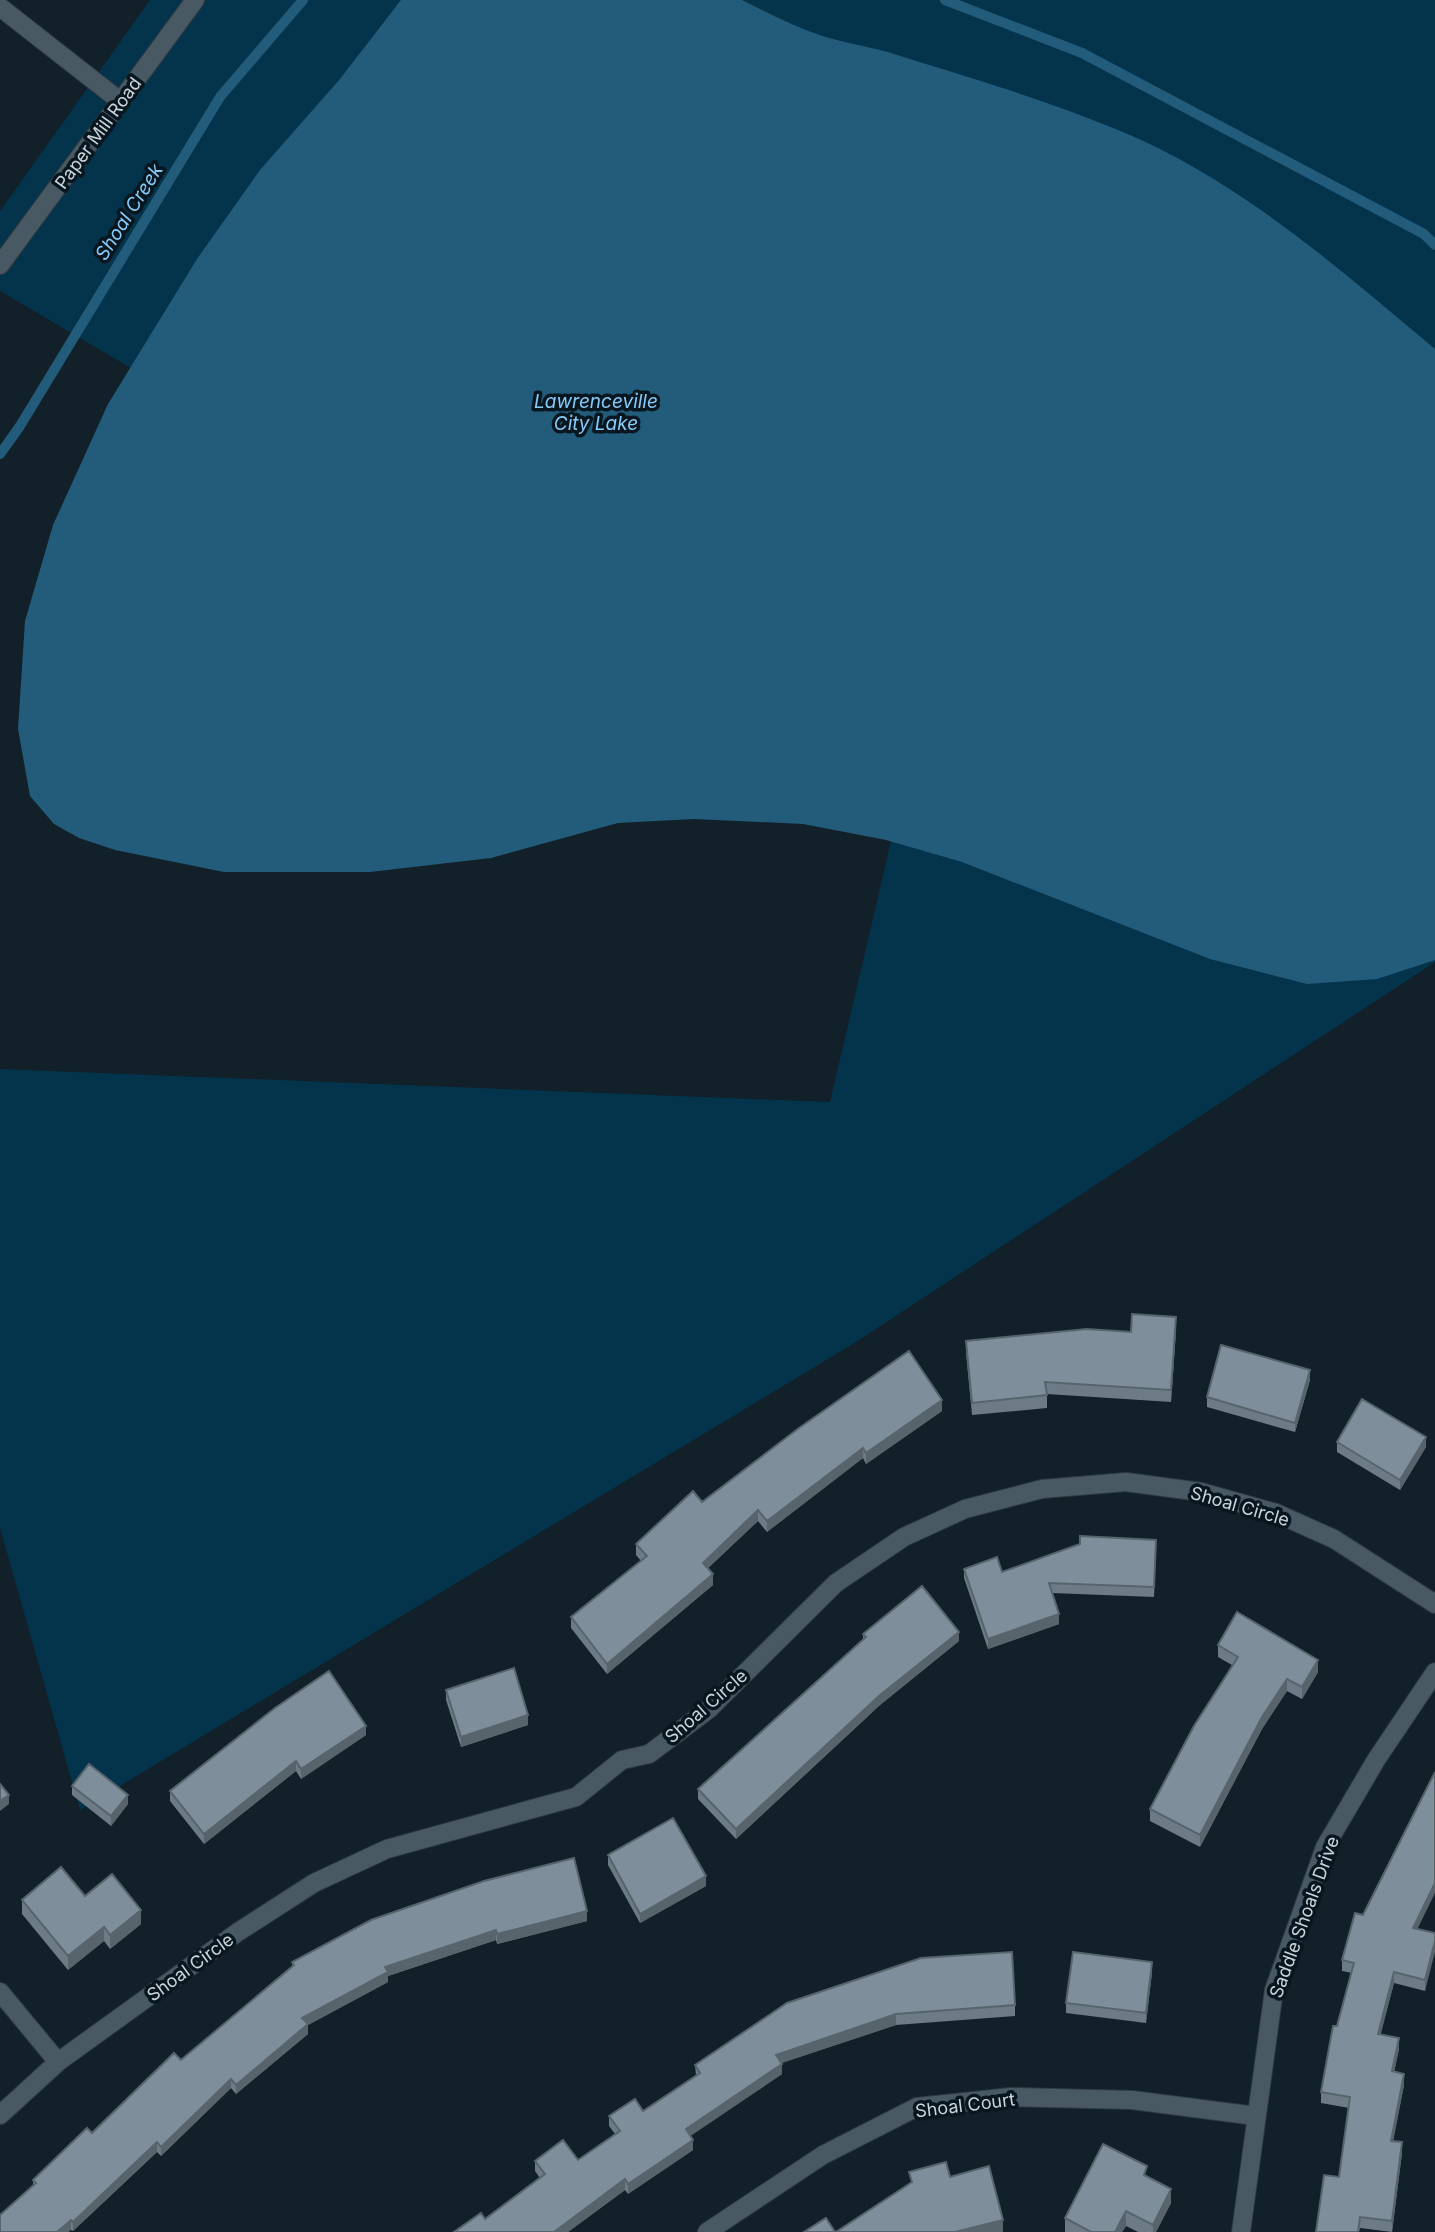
<svg xmlns="http://www.w3.org/2000/svg" width="1435" height="2232" font-family="Inter,sans-serif">
<style>
.green{fill:#04344c}
.water{fill:#235c7b}
.lines{fill:none;stroke-linecap:round;stroke-linejoin:round}
.stream{stroke:#235c7b;stroke-width:10}
.street-casing{stroke:#313a42;stroke-width:20}
.secondary-casing{stroke:#313a42;stroke-width:20}
.street{stroke:#495964;stroke-width:18}
.secondary{stroke:#495964;stroke-width:18}
.wall{fill:#6c7b85}
.shaded-wall{fill:#58646c}
.building{fill:#7e8f9b;stroke:#58646c;stroke-width:2}
.labels{text-anchor:middle;dominant-baseline:central;stroke-width:7;stroke-linejoin:round;paint-order:stroke}
.street-label{font-size:18px;fill:#cbd4db;stroke:#08171f}
.water-label{font-size:19px;font-style:italic;fill:#83cbf8;stroke:#08171f}
</style>
<rect width="100%" height="100%" fill="#112029"/>
<path class="green" d="M 150,0 L 1435,0 L 1435,962 L 856,1342 L 80,1810 L 0,1528 L 0,1069 L 830,1102 L 975,483 L 136,371 L 0,291 L 0,211 Z"/>
<path class="water" d="M 401,0 L 742,0 C 770,14 799,29 829,38 C 850,44 871,47 891,53 C 967,77 1044,99 1118,130 C 1238,179 1337,267 1435,349 L 1435,960 L 1377,979 L 1307,984 L 1210,959 L 962,862 L 886,840 L 803,824 L 694,819 L 618,823 L 491,858 L 370,872 L 224,872 L 115,850 L 79,838 L 54,824 L 30,796 L 18,729 L 25,621 L 53,525 L 108,404 L 197,259 L 260,170 L 340,79 Z"/>
<g class="lines">
<path class="stream" d="M 945,0 L 1082,53 L 1424,234 L 1435,245
M 0,454 L 20,426 L 220,97 L 303,0"/>
<defs>
<path id="street" d="M 0,7 L 120,101
M 0,1992 L 58,2062
M 0,2115 L 58,2062 L 238,1932 L 314,1883 L 387,1849 L 576,1797 L 622,1760 L 649,1754 L 709,1709 L 836,1583 L 904,1537 L 965,1509 L 1042,1489 L 1126,1482 L 1201,1492 L 1276,1513 L 1334,1539 L 1435,1604
M 707,2232 L 823,2155 L 917,2107 L 1011,2097 L 1132,2100 L 1256,2116
M 1241,2232 L 1274,1990 L 1325,1847 L 1376,1760 L 1435,1672"/>
<path id="secondary" d="M 0,265 L 195,0"/>
</defs>
<use href="#street" class="street-casing"/>
<use href="#secondary" class="secondary-casing"/>
<use href="#street" class="street"/>
<use href="#secondary" class="secondary"/>
</g>
<path class="wall" d="M 1176,1329 L 1171,1402 L 1047,1394 L 1047,1408 L 972,1415 L 966,1353 L 966,1341 Z
M 1310,1380 L 1295,1432 L 1207,1407 L 1207,1397 Z
M 942,1411 L 866,1464 L 863,1458 L 767,1532 L 758,1521 L 708,1568 L 713,1585 L 607,1674 L 571,1628 L 571,1617 L 641,1561 L 636,1555 L 636,1544 L 702,1502 Z
M 1337,1442 L 1426,1447 L 1400,1490 L 1337,1452 Z
M 1156,1549 L 1154,1597 L 1052,1593 L 1059,1624 L 988,1649 L 964,1578 L 964,1569 L 1002,1572 Z
M 863,1634 L 959,1641 L 880,1705 L 736,1839 L 698,1799 L 698,1789 L 863,1639 Z
M 1218,1645 L 1318,1672 L 1302,1699 L 1287,1691 L 1262,1729 L 1200,1847 L 1150,1821 L 1150,1809 L 1232,1665 L 1218,1657 Z
M 446,1690 L 528,1725 L 461,1747 L 446,1700 Z
M 366,1735 L 301,1779 L 296,1771 L 204,1844 L 170,1801 L 170,1791 Z
M 72,1786 L 128,1804 L 111,1826 L 72,1795 Z
M 608,1855 L 706,1886 L 640,1923 L 608,1865 Z
M 85,1896 L 141,1924 L 110,1949 L 104,1941 L 68,1970 L 22,1914 L 22,1900 Z
M 371,1920 L 587,1921 L 497,1944 L 496,1940 L 388,1976 L 388,1982 L 308,2025 L 308,2034 L 236,2094 L 231,2088 L 161,2156 L 157,2152 L 73,2231 L 71,2230 L 68,2232 L 0,2232 L 33,2186 L 33,2180 L 92,2133 L 292,1967 L 292,1962 Z
M 1417,1929 L 1435,1933 L 1425,1991 L 1394,1983 L 1380,2035 L 1399,2049 L 1394,2072 L 1404,2085 L 1393,2141 L 1402,2153 L 1392,2232 L 1360,2228 L 1359,2232 L 1316,2232 L 1339,2177 L 1349,2108 L 1321,2103 L 1321,2092 L 1352,1973 L 1342,1971 L 1342,1960 Z
M 1152,1972 L 1146,2023 L 1066,2013 L 1066,2003 Z
M 787,2003 L 1015,2005 L 1015,2016 L 896,2025 L 781,2063 L 782,2074 L 690,2136 L 693,2150 L 628,2194 L 625,2190 L 568,2232 L 454,2232 L 485,2219 L 540,2178 L 535,2171 L 535,2161 L 578,2160 L 615,2134 L 609,2126 L 609,2116 L 643,2111 L 696,2076 L 695,2065 Z
M 1147,2176 L 1171,2203 L 1156,2232 L 1138,2232 L 1126,2226 L 1122,2232 L 1065,2232 L 1065,2218 Z"/>
<path class="shaded-wall" d="M 1176,1317 L 1176,1329 L 1171,1402 L 1171,1390 Z
M 1310,1370 L 1310,1380 L 1295,1432 L 1295,1423 Z
M 942,1400 L 942,1411 L 866,1464 L 866,1453 Z
M 1426,1437 L 1426,1447 L 1400,1490 L 1400,1480 Z
M 863,1448 L 863,1458 L 767,1532 L 767,1521 Z
M 758,1510 L 758,1521 L 703,1573 L 703,1563 Z
M 713,1574 L 713,1585 L 607,1674 L 607,1664 Z
M 1059,1614 L 1059,1624 L 988,1649 L 988,1639 Z
M 959,1632 L 959,1641 L 880,1705 L 736,1839 L 736,1829 L 880,1695 Z
M 1318,1660 L 1318,1672 L 1302,1699 L 1302,1687 Z
M 1287,1679 L 1287,1691 L 1262,1729 L 1200,1847 L 1200,1835 L 1262,1717 Z
M 528,1715 L 528,1725 L 461,1747 L 461,1737 Z
M 366,1726 L 366,1735 L 301,1779 L 301,1769 Z
M 296,1761 L 296,1771 L 204,1844 L 204,1834 Z
M 9,1795 L 9,1804 L 0,1811 L 0,1801 Z
M 128,1795 L 128,1804 L 111,1826 L 111,1816 Z
M 706,1876 L 706,1886 L 640,1923 L 640,1914 Z
M 1435,1883 L 1435,1893 L 1413,1938 L 1413,1928 Z
M 141,1910 L 141,1924 L 110,1949 L 110,1935 Z
M 587,1911 L 587,1921 L 497,1944 L 497,1934 Z
M 104,1927 L 104,1941 L 68,1970 L 68,1956 Z
M 496,1930 L 496,1940 L 388,1976 L 388,1982 L 308,2025 L 308,2034 L 236,2094 L 236,2085 L 302,2018 L 385,1967 Z
M 1435,1941 L 1435,1952 L 1425,1991 L 1425,1980 Z
M 1152,1962 L 1152,1972 L 1146,2023 L 1146,2013 Z
M 1394,1972 L 1394,1983 L 1378,2045 L 1378,2034 Z
M 896,2014 L 896,2025 L 776,2065 L 776,2055 Z
M 1399,2038 L 1399,2049 L 1392,2082 L 1392,2071 Z
M 782,2064 L 782,2074 L 686,2139 L 686,2129 Z
M 1404,2074 L 1404,2085 L 1391,2152 L 1391,2141 Z
M 231,2079 L 231,2088 L 161,2156 L 161,2147 Z
M 693,2140 L 693,2150 L 628,2194 L 628,2184 Z
M 157,2142 L 157,2152 L 73,2231 L 73,2222 Z
M 1402,2142 L 1402,2153 L 1392,2232 L 1392,2221 Z
M 625,2179 L 625,2190 L 568,2232 L 554,2232 Z
M 1171,2189 L 1171,2203 L 1156,2232 L 1153,2232 L 1153,2225 Z
M 1126,2211 L 1126,2226 L 1122,2232 L 1115,2232 Z
M 71,2220 L 71,2230 L 68,2232 L 57,2232 Z
M 1003,2220 L 1003,2232 L 955,2232 Z"/>
<path class="building" d="M 1132,1314 L 1176,1317 L 1171,1390 L 1045,1382 L 1047,1395 L 972,1403 L 966,1341 L 1087,1329 L 1131,1332 Z
M 1221,1345 L 1310,1370 L 1295,1423 L 1207,1397 Z
M 909,1351 L 942,1400 L 866,1453 L 863,1448 L 767,1521 L 758,1510 L 703,1563 L 713,1574 L 607,1664 L 571,1617 L 647,1556 L 636,1544 L 693,1491 L 702,1502 L 799,1428 Z
M 1362,1399 L 1426,1437 L 1400,1480 L 1337,1442 Z
M 1080,1536 L 1156,1540 L 1154,1587 L 1049,1583 L 1059,1614 L 988,1639 L 964,1569 L 997,1557 L 1002,1572 L 1080,1544 Z
M 922,1586 L 959,1632 L 880,1695 L 736,1829 L 698,1789 L 866,1637 L 863,1634 Z
M 1237,1612 L 1318,1660 L 1302,1687 L 1287,1679 L 1262,1717 L 1200,1835 L 1150,1809 L 1194,1726 L 1238,1657 L 1218,1645 Z
M 514,1668 L 528,1715 L 461,1737 L 446,1690 Z
M 329,1671 L 366,1726 L 301,1769 L 296,1761 L 204,1834 L 170,1791 L 275,1708 Z
M 89,1764 L 128,1795 L 111,1816 L 72,1786 Z
M 1435,1772 L 1435,1883 L 1413,1928 L 1435,1933 L 1435,1941 L 1425,1980 L 1394,1972 L 1378,2034 L 1399,2038 L 1392,2071 L 1404,2074 L 1391,2141 L 1402,2142 L 1392,2221 L 1360,2217 L 1358,2232 L 1316,2232 L 1324,2175 L 1339,2177 L 1350,2097 L 1321,2092 L 1333,2026 L 1337,2026 L 1354,1963 L 1342,1960 L 1355,1913 L 1363,1915 Z
M 0,1784 L 9,1795 L 0,1801 Z
M 673,1818 L 706,1876 L 640,1914 L 608,1855 Z
M 574,1858 L 587,1911 L 497,1934 L 496,1930 L 385,1967 L 388,1972 L 302,2018 L 308,2024 L 236,2085 L 231,2079 L 161,2147 L 157,2142 L 73,2222 L 71,2220 L 57,2232 L 0,2232 L 0,2215 L 36,2183 L 33,2180 L 87,2128 L 92,2133 L 174,2053 L 181,2060 L 294,1965 L 292,1962 L 371,1920 L 484,1881 Z
M 61,1867 L 85,1896 L 112,1874 L 141,1910 L 110,1935 L 104,1927 L 68,1956 L 22,1900 Z
M 1012,1952 L 1015,2005 L 896,2014 L 776,2055 L 782,2064 L 686,2129 L 693,2140 L 628,2184 L 625,2179 L 554,2232 L 454,2232 L 481,2213 L 485,2219 L 545,2174 L 535,2161 L 563,2140 L 578,2160 L 620,2131 L 609,2116 L 635,2099 L 643,2111 L 700,2073 L 695,2065 L 787,2003 L 921,1958 Z
M 1073,1952 L 1152,1962 L 1146,2013 L 1066,2003 Z
M 1103,2144 L 1147,2166 L 1144,2175 L 1171,2189 L 1153,2225 L 1126,2211 L 1115,2232 L 1091,2232 L 1065,2218 Z
M 946,2162 L 950,2177 L 989,2166 L 1003,2220 L 955,2232 L 836,2232 L 912,2182 L 909,2172 Z
M 826,2218 L 835,2232 L 804,2232 Z"/>
<g class="labels">
<g class="street-label">
<text transform="translate(98 133) rotate(-54)">Paper Mill Road</text>
<text transform="translate(1240 1506) rotate(16)">Shoal Circle</text>
<text transform="translate(706 1706) rotate(-41)">Shoal Circle</text>
<text transform="translate(1304 1917) rotate(-70)">Saddle Shoals Drive</text>
<text transform="translate(190 1967) rotate(-36)">Shoal Circle</text>
<text transform="translate(965 2105) rotate(-7)">Shoal Court</text>
</g>
<g class="water-label">
<text transform="translate(129 212) rotate(-58)">Shoal Creek</text>
<text x="596" y="401">Lawrenceville<tspan x="596" dy="22">City Lake</tspan></text>
</g>
</g>
</svg>
